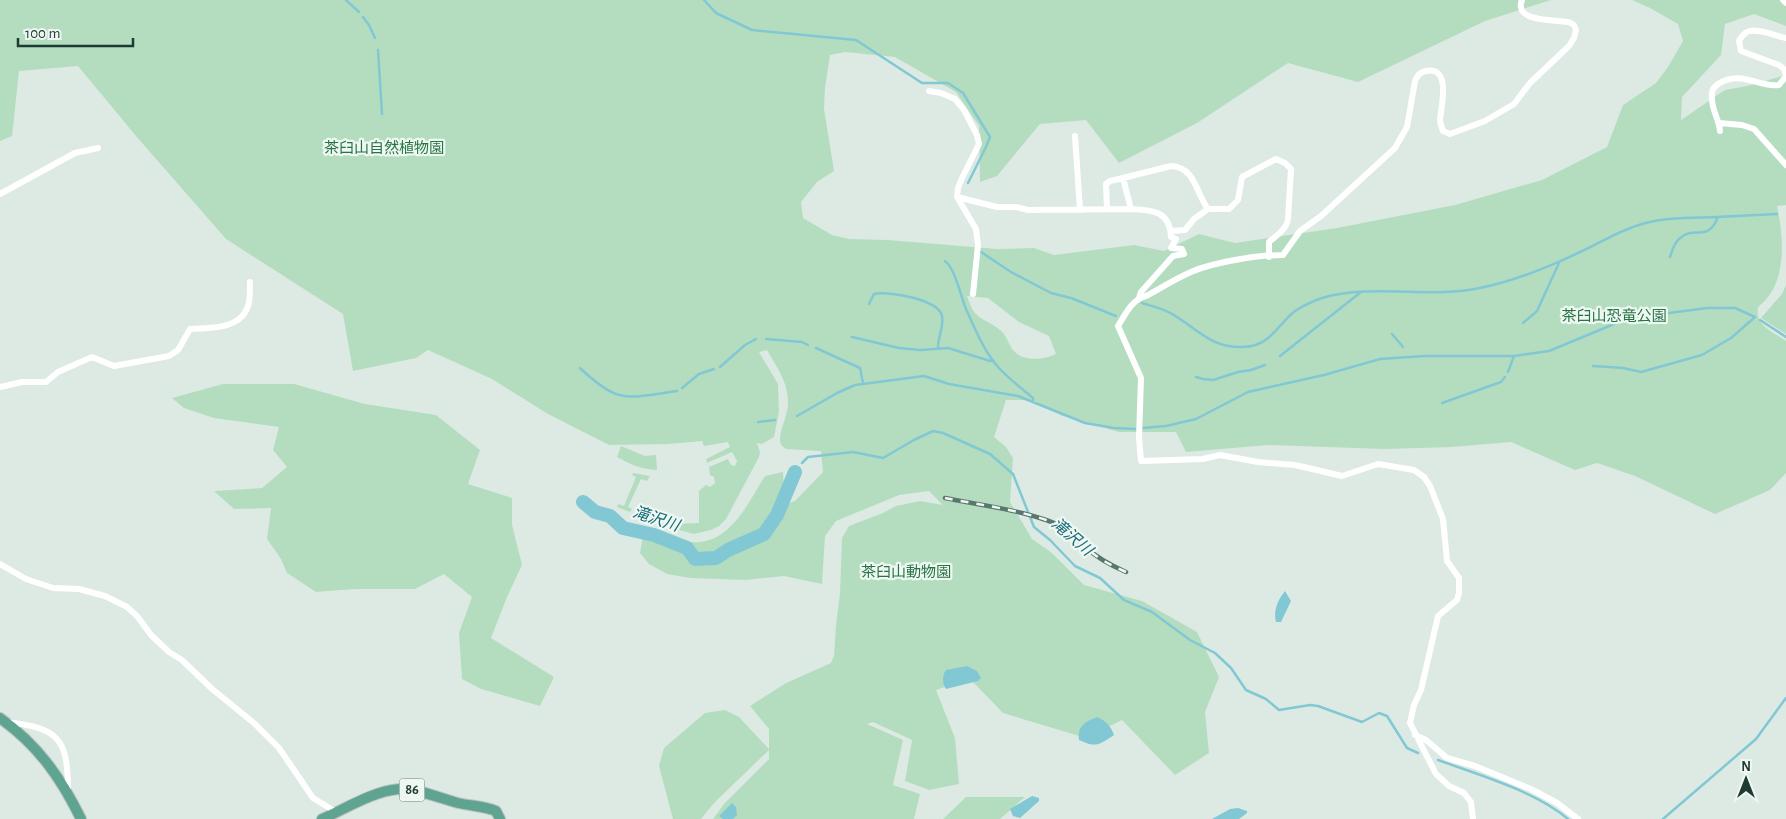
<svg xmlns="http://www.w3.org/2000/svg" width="1786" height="819" font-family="'Alegreya Sans','Noto Sans JP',sans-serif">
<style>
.green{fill:#b4ddbf;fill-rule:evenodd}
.water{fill:#81c8d4}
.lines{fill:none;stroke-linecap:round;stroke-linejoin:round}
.stream{stroke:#81c8d4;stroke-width:2.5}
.river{stroke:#81c8d4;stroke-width:14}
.primary-casing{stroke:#bcc4c2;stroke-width:12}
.minor{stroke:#fff;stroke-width:6}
.primary{stroke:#5fa391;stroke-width:10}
.rail-casing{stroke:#58776e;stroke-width:4.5}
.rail{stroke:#eef7f2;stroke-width:2.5;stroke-dasharray:8;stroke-linecap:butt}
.labels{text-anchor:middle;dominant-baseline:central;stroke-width:4.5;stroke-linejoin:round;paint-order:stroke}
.shield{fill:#eef7f2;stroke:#5c736c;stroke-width:1}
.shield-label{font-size:14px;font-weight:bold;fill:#1e3b33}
.park-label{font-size:15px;fill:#267444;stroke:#eef7f2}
.water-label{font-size:16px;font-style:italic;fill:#166979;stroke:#eef7f2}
</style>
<rect width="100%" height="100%" fill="#ddeae4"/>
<path class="green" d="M 0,0 L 1551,0 L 1485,21 L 1358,82 L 1288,63 L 1197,123 L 1119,163 L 1086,120 L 1040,124 L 997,176 L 980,182 L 979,126 L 956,92 L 895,57 L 845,52 L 830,55 L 825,88 L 824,109 L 834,171 L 817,182 L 801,202 L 803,218 L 832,235 L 849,239 L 888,240 L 997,249 L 1034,248 L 1054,255 L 1134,245 L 1164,251 L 1199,234 L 1235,243 L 1337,228 L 1455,205 L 1542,180 L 1607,147 L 1623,105 L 1656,83 L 1668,67 L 1683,41 L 1678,24 L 1650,8 L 1632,0 L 1786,0 L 1786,26 L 1754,14 L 1725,24 L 1721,55 L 1682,97 L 1681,120 L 1725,90 L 1747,86 L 1786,75 L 1786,205 L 1777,206 C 1785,243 1786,286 1758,307 C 1755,326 1772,331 1786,341 L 1786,473 L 1770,490 L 1715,514 L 1635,476 L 1597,463 L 1575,470 L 1511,442 L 1452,447 L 1384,449 L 1268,445 L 1186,452 L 1176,432 L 1119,432 L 1060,415 L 1032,400 L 1006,400 L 994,437 L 1006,447 L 1013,458 L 1010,502 L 1032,539 L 1052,553 L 1084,585 L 1142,601 L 1197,632 L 1219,677 L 1205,712 L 1209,753 L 1175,775 L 1122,720 L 1086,738 L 1003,713 L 969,678 L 936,690 L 955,738 L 959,784 L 929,790 L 905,781 L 912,740 L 873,722 L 867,724 L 903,740 L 893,785 L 920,794 L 914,819 L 713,819 L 724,804 L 769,759 L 769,750 L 714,803 L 701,819 L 673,819 L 659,766 L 664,748 L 705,713 L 725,710 L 739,717 L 769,749 L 769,729 L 750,706 L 786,683 L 831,663 L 834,656 L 836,625 L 840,594 L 842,538 L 849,526 L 883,513 L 896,506 L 920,501 L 943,505 L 929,491 L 899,495 L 836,521 L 825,536 L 822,584 L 784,576 L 745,580 L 690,578 L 667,574 L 649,564 L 640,553 L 644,529 C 658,533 671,538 685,541 C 727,550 747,505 765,476 L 783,472 L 785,504 L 795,501 L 823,472 L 821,451 L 786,449 C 783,447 780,445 780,440 C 780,429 787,417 788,405 C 789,383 777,368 767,350 L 759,352 L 778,384 L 779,412 L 774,437 L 762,444 L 757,443 L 760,452 L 759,457 L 726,519 L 719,526 L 711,530 L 694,534 L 675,529 L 675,524 L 699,523 L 699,491 L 706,485 L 710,487 L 715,483 L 714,477 L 710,475 L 709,467 L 728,459 L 731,465 L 735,466 L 737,461 L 732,452 L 707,463 L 706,459 L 730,447 L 728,442 L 704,446 L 702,441 L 668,444 L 609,445 L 548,414 L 492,379 L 428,350 L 416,358 L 353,371 L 343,314 L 226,239 L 136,136 L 78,66 L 19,71 L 12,136 L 0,141 ZM 967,296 L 988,298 L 1019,322 L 1049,336 L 1056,354 C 1043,360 1023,362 1013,350 C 1008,344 1007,335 1000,330 C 982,316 975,321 967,296 Z
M 1786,285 L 1786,334 L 1761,318 L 1782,294 Z
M 223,384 L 294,384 L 365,404 L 436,415 L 480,450 L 468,484 L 512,498 L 512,525 L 522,565 L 507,597 L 491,638 L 554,677 L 540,706 L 481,689 L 462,679 L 459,633 L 472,597 L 444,574 L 415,589 L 355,589 L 316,592 L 287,573 L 281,559 L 267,539 L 271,508 L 234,509 L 214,491 L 262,488 L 287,467 L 273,450 L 279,427 L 214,418 L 184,408 L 172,398 Z
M 621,446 L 645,456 L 656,455 L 657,470 C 641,469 631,465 617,457 Z
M 633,473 L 650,476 L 647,481 L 641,479 L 628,507 L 632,509 L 630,512 L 617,507 L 618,504 L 624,506 L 636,477 L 632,475 Z
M 966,797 L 1025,797 L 1000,819 L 943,819 Z"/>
<path class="water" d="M 1285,591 L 1291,601 L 1281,622 L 1276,622 C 1273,610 1278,600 1285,591 Z
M 967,666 L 977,671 L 981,678 L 978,681 L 946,689 C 942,684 942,675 946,670 Z
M 1097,717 C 1106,721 1111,726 1114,735 C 1099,745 1096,748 1079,740 C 1077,726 1085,722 1097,717 Z
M 1032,796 L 1039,798 L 1039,801 L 1020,818 L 1013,816 L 1010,809 Z
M 732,803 L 736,807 L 737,815 L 733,819 L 723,819 L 719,816 Z
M 1238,808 L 1247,811 L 1247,813 L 1239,819 L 1212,819 L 1230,809 Z"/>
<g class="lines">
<path class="stream" d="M 346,0 L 359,12
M 704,0 L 716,13 L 752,30 L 856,40 L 922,83 L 948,83 L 963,93 L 990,137 L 986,147 L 968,183
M 363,17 L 369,25 L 375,38
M 378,50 L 382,114
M 981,252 L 1011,272 L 1051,293 L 1071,298 L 1116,316
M 1670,257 C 1672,251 1674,243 1679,239 C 1694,224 1707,244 1718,217
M 945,261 C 955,268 961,297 966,309 C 975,329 984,351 998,367 C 1008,378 1021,388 1033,398 L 1033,402
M 1142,303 C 1155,307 1166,309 1177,317 C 1199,331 1212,347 1240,347 C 1270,348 1276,326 1295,311 C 1303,306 1313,301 1322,298 C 1373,283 1429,299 1480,288 C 1514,281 1549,267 1580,252 C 1600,243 1620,230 1642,224 C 1666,217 1692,218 1717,217 C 1737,216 1757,215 1777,214
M 869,304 L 874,294 C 889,291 938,299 942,316 C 944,326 938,337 938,347
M 1760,320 L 1786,337
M 1523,323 L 1537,311 L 1559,263
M 1392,334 L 1403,347
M 852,337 L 899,348 L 920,350 L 948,348 L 990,361 L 993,360
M 766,339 L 802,342 L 808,345
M 816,348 L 860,368 L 863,383
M 1280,356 L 1361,292
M 720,367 L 745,345 L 756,339
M 580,368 C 619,405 626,398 677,391
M 1508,372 L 1514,356
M 1196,377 L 1203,379 L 1213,380 L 1238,372 L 1251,370 L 1265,365
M 682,388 L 699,374 L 714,369
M 1442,403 L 1501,382 L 1505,377
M 797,416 L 837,393 L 855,385 L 924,376 L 949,384 L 1018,396 L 1085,423 L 1114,428 L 1136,429
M 758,422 L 775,420
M 1143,428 L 1166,426 L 1196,419 L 1248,392 L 1324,375 L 1380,359 L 1425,356 L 1514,356 L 1549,351 L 1619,322 L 1654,315 L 1707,308 L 1735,308 L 1755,317 L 1731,338 L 1702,355 L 1641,372 L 1623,368 L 1593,366
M 802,463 L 808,457 L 853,452 L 883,458 L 914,440 L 933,431 L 943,433 L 990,454 L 1013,474 L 1034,527 L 1050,540 L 1075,566 L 1100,578 L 1124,600 L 1152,612 L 1190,640 L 1215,653 L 1231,668 L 1246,690 L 1266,699 L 1279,710 L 1310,705 L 1318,706 L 1362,722 L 1379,713 L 1387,716 L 1407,748 L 1418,753
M 1438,760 C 1479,775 1535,791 1568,819
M 1663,819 L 1756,739 L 1786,698"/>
<path class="river" d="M 583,502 L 595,512 L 610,516 L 623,528 L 654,535 L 687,548 L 695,559 L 716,558 L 728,550 L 764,534 L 777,515 L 795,472"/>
<defs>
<path id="primary" d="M 0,718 C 38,745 61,778 81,819
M 322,819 C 348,808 383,784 413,790 C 428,793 443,799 458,803 C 471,806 485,806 496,811 L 500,819"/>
</defs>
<use href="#primary" class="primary-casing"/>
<path class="minor" d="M 1783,0 L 1786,3
M 1786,38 C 1776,36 1756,27 1747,32 C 1743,34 1741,38 1739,41 L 1741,51 L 1779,65 L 1784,69 L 1786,75
M 929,91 L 941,93 L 955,99 L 964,110 L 977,135 L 979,144 L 962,178 L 958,188 L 957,197 L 976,229 L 978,245 L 973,294
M 1719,123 L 1742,125 L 1754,129 L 1786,165
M 1720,131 C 1719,118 1710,108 1712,93 C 1712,89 1714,87 1718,84 C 1742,69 1757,88 1779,85 L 1786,76
M 1075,136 L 1080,210
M 0,194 L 75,153 L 98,148
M 957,197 L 997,207 L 1016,207 L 1028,210 L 1131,209 L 1123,178 L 1171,166 C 1195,167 1196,193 1208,209 L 1229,209 L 1238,200 L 1242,177 L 1276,159 L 1285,163 L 1291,169 L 1288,219 C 1287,229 1276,236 1269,242 L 1269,257
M 1107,209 L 1106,184 L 1110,181 L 1123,178
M 1131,209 C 1153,210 1170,211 1171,237 L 1176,239 L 1171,248 L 1182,249 L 1184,254 L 1173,256 L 1141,292 L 1139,298
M 1171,231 L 1185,230 L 1194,219 L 1208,209
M 0,387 L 22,382 L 46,382 L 58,372 L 92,357 L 114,366 L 169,356 L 178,350 L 190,329 C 213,328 244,329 249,302 C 250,296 250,289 250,282
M 0,564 L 26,579 L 53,588 L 79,589 L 105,596 L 127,607 L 137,616 L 151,635 L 169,652 L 182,660 L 211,688 L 255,724 L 279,748 L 313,798 L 336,812
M 6,722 C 59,728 68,738 68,792
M 1415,735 L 1426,740 L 1447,758 L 1475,766 L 1531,789 L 1557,803 L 1578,819
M 1473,819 L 1471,802 L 1464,793 L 1449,786 L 1436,774 L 1410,723 L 1414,705 L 1421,690 L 1438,616 L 1457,600 L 1459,593 L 1459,578 L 1447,561 L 1443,519 L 1430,486 L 1424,477 L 1414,470 L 1378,464 L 1342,476 L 1295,465 L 1258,462 L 1220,455 L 1203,459 L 1141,461 L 1139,438 L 1141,378 L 1118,326 C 1125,315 1132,299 1146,296 C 1161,288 1175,279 1191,272 C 1213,262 1259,255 1283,255 L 1300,231 L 1321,216 L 1395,148 L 1407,127 L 1415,81 C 1417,76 1420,72 1426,71 C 1452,66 1441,107 1440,120 C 1440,124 1442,127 1443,131 L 1450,134 L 1485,121 L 1514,104 L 1530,83 L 1569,46 L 1574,38 L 1576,30 L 1574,25 L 1569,22 C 1555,20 1513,22 1522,0"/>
<use href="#primary" class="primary"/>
<defs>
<path id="rail" d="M 945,498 C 979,505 1039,512 1068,530 C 1075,534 1078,541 1084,546 C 1097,558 1110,565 1126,572"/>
</defs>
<use href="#rail" class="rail-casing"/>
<use href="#rail" class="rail"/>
</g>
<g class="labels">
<rect class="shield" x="399.5" y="778.5" width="25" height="23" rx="4"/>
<g class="shield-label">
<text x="412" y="790">86</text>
</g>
<g class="park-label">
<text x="384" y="148">茶臼山自然植物園</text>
<text x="1614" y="316">茶臼山恐竜公園</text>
<text x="906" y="572">茶臼山動物園</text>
</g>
<g class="water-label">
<text transform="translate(656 519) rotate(18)">滝沢川</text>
<text transform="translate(1072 537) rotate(41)">滝沢川</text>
</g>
</g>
<g transform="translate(1746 779)" stroke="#eef7f2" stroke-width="4" paint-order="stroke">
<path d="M0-4L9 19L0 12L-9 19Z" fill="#1e3b33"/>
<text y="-8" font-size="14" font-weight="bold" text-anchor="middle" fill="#1e3b33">N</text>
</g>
<path d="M18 38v8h115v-8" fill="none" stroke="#1e3b33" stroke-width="2.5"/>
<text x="25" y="38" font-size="15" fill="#1e3b33" stroke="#eef7f2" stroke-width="4" paint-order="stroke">100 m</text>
</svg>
